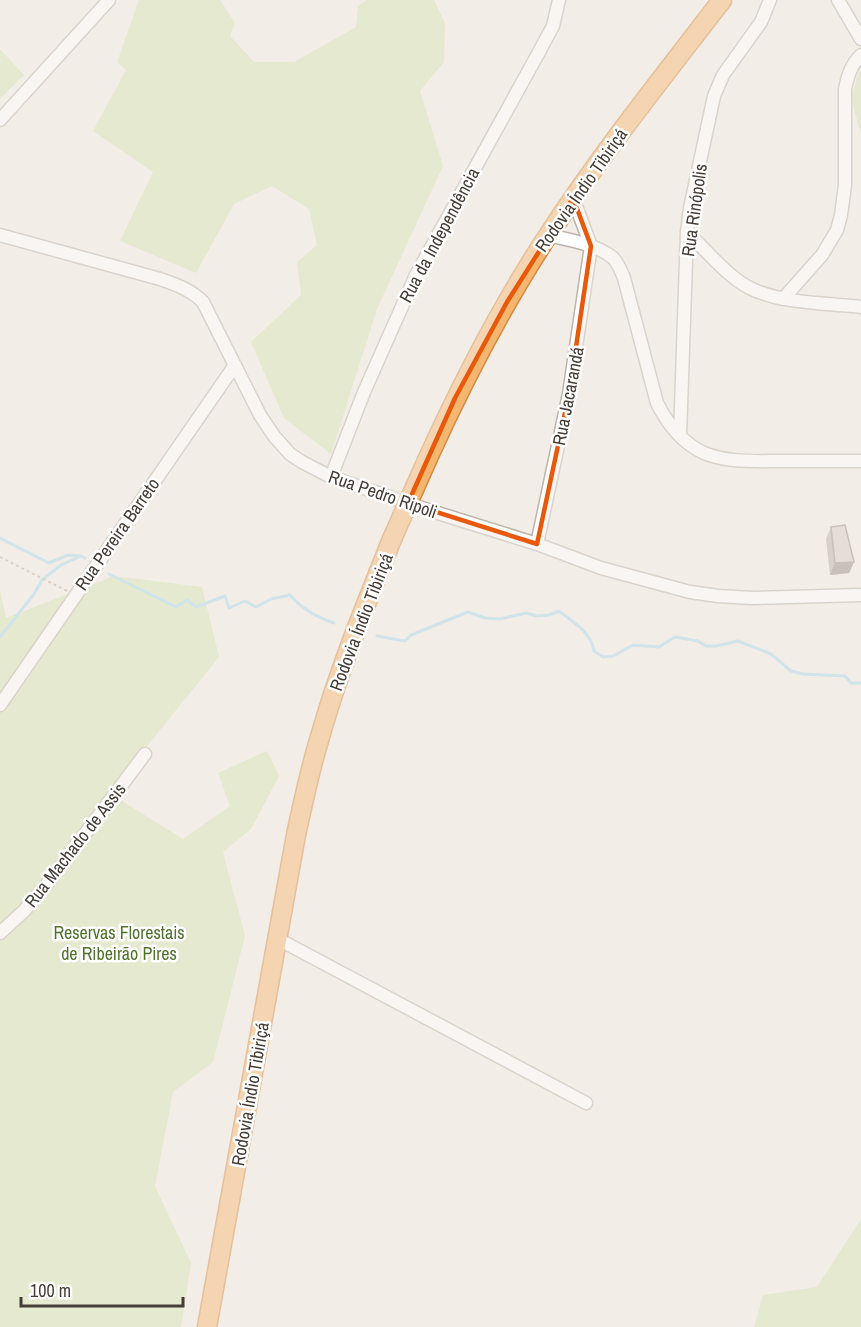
<svg xmlns="http://www.w3.org/2000/svg" width="861" height="1327" font-family="'Archivo Narrow',sans-serif">
<style>
.green{fill:#d4e4b2}
.lines{fill:none;stroke-linecap:round;stroke-linejoin:round}
.stream{stroke:#a6d9ec;stroke-width:3}
.minor-casing{stroke:#bdb4aa;stroke-width:15}
.highway-casing{stroke:#d4893f;stroke-width:21}
.path{stroke:#bead9c;stroke-width:2;stroke-dasharray:3 3;stroke-linecap:butt}
.minor{stroke:#fff;stroke-width:12}
.highway{stroke:#f5b66f;stroke-width:18}
.highway-bridge-casing{stroke:#d4893f;stroke-width:21;stroke-linecap:butt}
.highway-bridge{stroke:#f5b66f;stroke-width:18}
.wall{fill:#b8aea5}
.shaded-wall{fill:#968d86}
.building{fill:#d6cac0;stroke:#968d86;stroke-width:1.5}
.marked{fill:none;stroke:#e8590c;stroke-width:4.5;stroke-linejoin:round}
.labels{text-anchor:middle;dominant-baseline:central;stroke-width:5;stroke-linejoin:round;paint-order:stroke}
.street-label{font-size:18px;fill:#453d36;stroke:#fff}
.park-label{font-size:18px;fill:#51732d;stroke:#fff}
</style>
<rect width="100%" height="100%" fill="#f2ede7"/>
<path class="green" d="M 139,0 L 220,0 L 235,23 L 230,36 L 254,62 L 294,62 L 356,27 L 358,6 L 367,0 L 434,0 L 445,23 L 444,62 L 420,91 L 443,166 L 377,309 L 331,454 L 284,418 L 251,342 L 301,295 L 297,262 L 317,245 L 309,209 L 272,186 L 234,204 L 196,273 L 120,241 L 153,172 L 93,131 L 126,70 L 117,62 Z
M 0,49 L 24,75 L 0,99 Z
M 860,69 L 861,70 L 861,134 L 851,99 Z
M 114,576 L 202,587 L 219,657 L 109,793 L 183,839 L 230,806 L 218,773 L 267,751 L 279,776 L 251,829 L 223,852 L 245,936 L 213,1062 L 173,1092 L 155,1186 L 191,1263 L 181,1327 L 0,1327 L 0,590 L 6,618 Z
M 861,1219 L 861,1327 L 754,1327 L 763,1295 L 817,1287 Z"/>
<g class="lines">
<path class="stream" d="M 0,538 L 49,563 L 68,555 L 80,556
M 109,574 L 176,607 L 187,600 L 196,607 L 225,596 L 229,608 L 245,601 L 256,607 L 271,599 L 290,595 C 302,609 316,617 334,623
M 377,636 L 405,641 L 411,635 L 468,612 L 485,618 L 500,619 L 526,613 L 537,616 L 549,615 L 559,611 C 574,623 591,632 594,651 L 603,657 L 613,656 L 633,645 L 659,647 L 675,637 L 698,641 L 706,646 L 716,646 L 738,641 L 771,654 L 791,671 L 803,674 L 845,676 L 851,683 L 861,683
M 0,637 L 34,594 L 42,580 L 61,565 L 81,556 L 85,558"/>
<defs>
<path id="minor" d="M 838,0 L 861,39
M 0,120 L 109,0
M 687,232 C 706,250 730,280 754,290 C 787,304 826,303 861,307
M 0,235 L 160,279 C 177,285 190,289 203,302 L 260,415 L 274,436 L 290,454 L 302,462 L 331,477 L 425,509 L 537,544 L 601,568 L 690,592 L 718,596 L 752,598 L 861,595
M 548,235 C 569,240 595,244 612,257 C 618,262 621,271 624,278 L 657,403 C 667,423 682,443 704,453 C 728,463 756,461 782,461 C 808,461 835,461 861,461
M 783,299 L 822,255 L 837,230 L 841,215 L 845,185 L 845,89 C 848,75 851,65 861,55
M 680,436 L 687,232 L 690,208 L 714,96 L 723,75 L 761,22 L 770,0
M 331,477 L 364,392 L 416,275 L 539,52 L 553,26 L 559,0
M 537,544 L 569,394 L 591,246 L 573,198
M 0,705 L 235,365
M 0,933 L 24,911 L 48,883 L 145,754
M 278,939 L 586,1103"/>
<path id="highway" d="M 428,458 C 463,381 502,305 549,234 C 602,153 663,77 722,0
M 207,1327 L 296,835 C 303,802 310,769 320,737 C 339,669 366,604 392,539"/>
</defs>
<use href="#minor" class="minor-casing"/>
<use href="#highway" class="highway-casing"/>
<path class="path" d="M 0,557 L 67,591"/>
<use href="#minor" class="minor"/>
<use href="#highway" class="highway"/>
<defs>
<path id="highway-bridge" d="M 392,539 L 428,458"/>
</defs>
<use href="#highway-bridge" class="highway-bridge-casing"/>
<use href="#highway-bridge" class="highway-bridge"/>
</g>
<path class="wall" d="M 831,527 L 854,562 L 849,573 L 830,575 L 826,539 Z"/>
<path class="shaded-wall" d="M 854,562 L 849,573 L 830,575 L 835,563 Z"/>
<path class="building" d="M 845,525 L 854,562 L 835,563 L 831,527 Z"/>
<path d="M0 0H861V1327H0ZM 573,198 L 591,246 L 569,394 L 537,544 L 408,503 L 455,398 L 507,302 Z" fill="#f2ede7" fill-opacity=".55" fill-rule="evenodd"/>
<path class="marked" d="M 573,198 L 591,246 L 569,394 L 537,544 L 408,503 L 455,398 L 507,302 Z"/>
<g class="labels">
<g class="street-label">
<text transform="translate(581 190) rotate(-55)">Rodovia Índio Tibiriçá</text>
<text transform="translate(694 210) rotate(-82)">Rua Rinópolis</text>
<text transform="translate(439 235) rotate(-62)">Rua da Independência</text>
<text transform="translate(568 396) rotate(-79)">Rua Jacarandá</text>
<text transform="translate(383 494) rotate(19)">Rua Pedro Ripoli</text>
<text transform="translate(117 534) rotate(-55)">Rua Pereira Barreto</text>
<text transform="translate(361 622) rotate(-69)">Rodovia Índio Tibiriçá</text>
<text transform="translate(75 845) rotate(-52)">Rua Machado de Assis</text>
<text transform="translate(250 1094) rotate(-80)">Rodovia Índio Tibiriçá</text>
</g>
<g class="park-label">
<text x="119" y="932">Reservas Florestais<tspan x="119" dy="21">de Ribeirão Pires</tspan></text>
</g>
</g>
<path d="M21 1297v9h162v-9" fill="none" stroke="#453d36" stroke-width="3"/>
<text x="30" y="1297" font-size="18" fill="#453d36" stroke="#ffffff" stroke-width="4.5" paint-order="stroke">100 m</text>
</svg>
